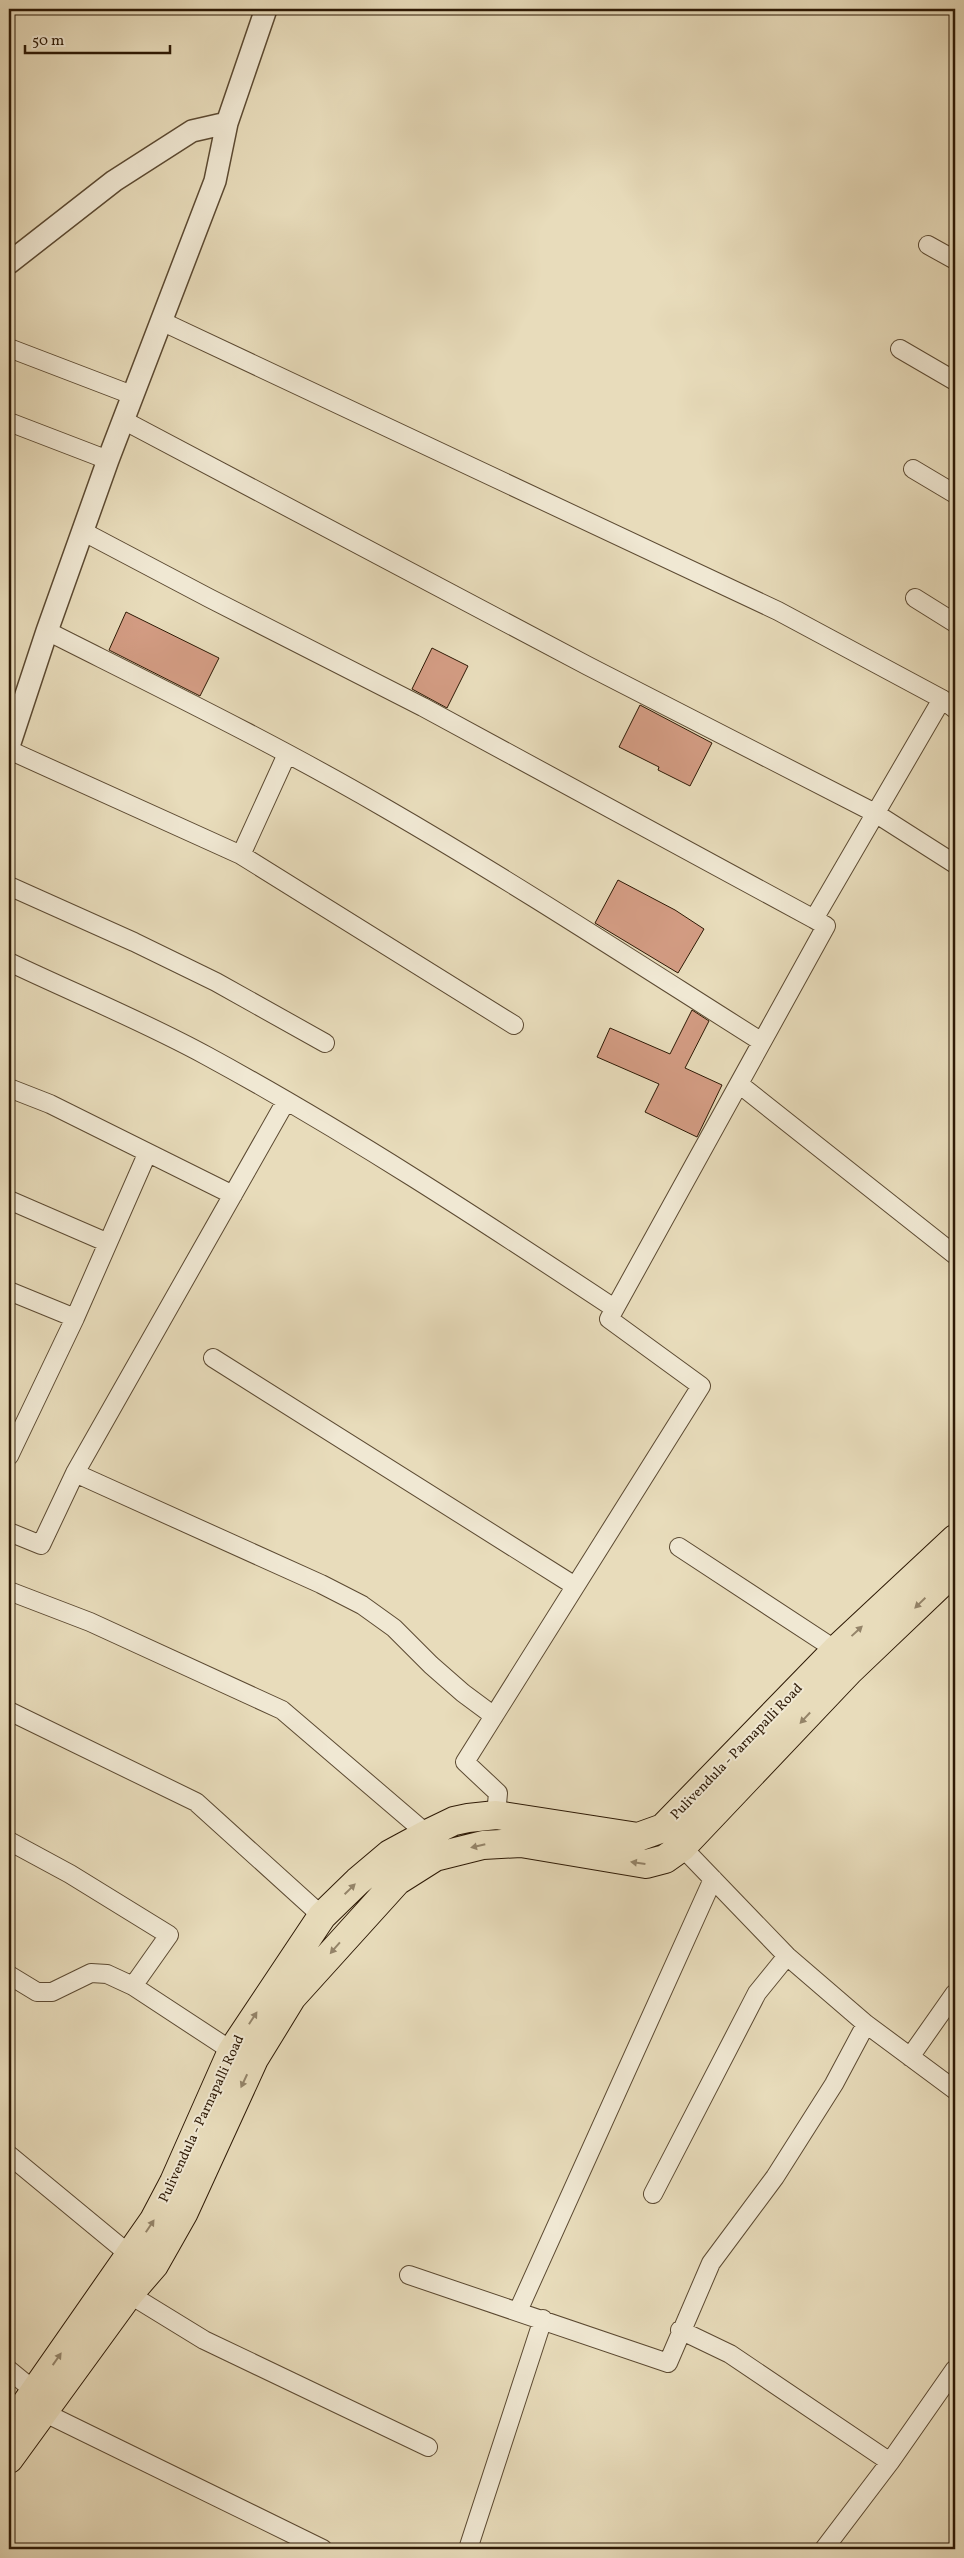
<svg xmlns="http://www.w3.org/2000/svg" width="964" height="2558" font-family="Vollkorn,serif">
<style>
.building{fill:#d39c83;stroke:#2d1905}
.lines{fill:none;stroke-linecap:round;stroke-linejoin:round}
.minor-casing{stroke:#5c4a32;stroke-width:20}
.tertiary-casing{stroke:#5c4a32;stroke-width:24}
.primary-casing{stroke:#2d1905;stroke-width:30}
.minor{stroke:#f0e8d3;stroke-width:18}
.tertiary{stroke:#f0e8d3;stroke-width:21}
.primary{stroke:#e8dcbb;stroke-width:28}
.oneway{fill:#948469}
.labels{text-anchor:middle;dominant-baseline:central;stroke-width:4;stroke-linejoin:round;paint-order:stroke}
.street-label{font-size:14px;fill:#2d1905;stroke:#f0e8d3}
</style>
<rect width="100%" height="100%" fill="#e8dcbb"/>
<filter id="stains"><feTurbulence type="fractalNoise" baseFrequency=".004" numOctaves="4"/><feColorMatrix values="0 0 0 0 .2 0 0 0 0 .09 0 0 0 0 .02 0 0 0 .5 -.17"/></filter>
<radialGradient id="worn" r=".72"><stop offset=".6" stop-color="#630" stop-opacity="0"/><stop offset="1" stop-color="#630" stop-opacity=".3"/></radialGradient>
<path class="building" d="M 126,612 L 219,658 L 200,696 L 109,650 Z
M 432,648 L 468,666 L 447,708 L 412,689 Z
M 640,705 L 712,743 L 690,786 L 658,770 L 659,767 L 619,747 Z
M 618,880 L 675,910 L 704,929 L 678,973 L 595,923 Z
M 692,1010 L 709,1021 L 685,1068 L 722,1085 L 697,1137 L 645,1112 L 659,1084 L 597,1057 L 610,1028 L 670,1054 Z"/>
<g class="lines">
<defs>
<path id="minor" d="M 928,245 L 955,260
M 161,321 L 778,611 L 942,699 L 955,709
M 9,348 L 132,395
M 900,349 L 955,381
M 123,420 L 588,666 L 875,813 L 955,864
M 9,422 L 108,460
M 913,469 L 955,494
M 82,531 L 209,598 L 423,707 L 814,919
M 915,598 L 955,623
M 47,631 C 160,688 275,744 385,808 C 513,882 637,963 762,1042
M 9,750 L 241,855 L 514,1025
M 241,855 L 287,754
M 9,886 L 134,942 L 216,982 L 325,1043
M 9,962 C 74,993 143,1021 207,1056 C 347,1132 481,1220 614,1308
M 739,1084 L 955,1255
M 9,1088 L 50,1104 L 233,1195
M 9,1200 L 106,1242
M 9,1291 L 75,1318
M 213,1358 L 575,1586
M 9,1456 L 75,1318 L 147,1154
M 75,1473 L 321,1584 L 362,1605 L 394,1628 L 431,1665 L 463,1693 L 494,1716
M 9,1532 L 41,1545 L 75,1473 L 286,1101
M 679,1547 L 836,1650
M 9,1591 L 90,1622 L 282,1710 L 427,1834
M 9,1711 L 196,1802 L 322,1916
M 496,1815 L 498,1793 L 465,1762 L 701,1386 L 609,1319 L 826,926 L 814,919 L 942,699
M 9,1841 L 70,1874 L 169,1935 L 133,1986
M 682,1847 L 787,1956 L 866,2024 L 955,2090
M 9,1975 L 37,1992 L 52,1992 L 91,1973 L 107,1974 L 133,1986 L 232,2051
M 910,2057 L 955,1993
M 9,2155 L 130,2255
M 653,2194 L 757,1993 L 787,1956
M 409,2275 L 668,2363 L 711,2263 L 775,2177 L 834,2084 L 866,2024
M 129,2294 L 204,2340 L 428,2447
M 518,2311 L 713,1879
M 680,2330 L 730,2354 L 890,2462
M 9,2370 L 42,2397
M 43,2412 L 323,2549
M 468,2549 L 543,2319
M 824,2549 L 890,2462 L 955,2369"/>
<path id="tertiary" d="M 9,263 L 114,181 L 192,131 L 227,123
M 9,746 L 47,631 L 108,460 L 215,181 L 227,123 L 266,9"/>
<path id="primary" d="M 9,2428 L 154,2220 L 174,2182 L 232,2051 L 322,1916 L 358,1881 L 390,1854 L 427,1834 L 454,1821 L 468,1818 L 496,1815 L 638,1837 L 663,1828 L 836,1650 L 955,1539
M 9,2459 L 129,2294 L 154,2265 L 184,2212 L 254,2059 L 292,1997 L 397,1881 L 435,1857 L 483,1845 L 521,1843 L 646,1864 L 665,1859 L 682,1847 L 849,1671 L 955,1570"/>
</defs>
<use href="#minor" class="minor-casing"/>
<use href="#tertiary" class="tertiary-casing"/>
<use href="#primary" class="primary-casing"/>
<use href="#minor" class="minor"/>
<use href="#tertiary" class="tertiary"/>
<use href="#primary" class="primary"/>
</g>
<defs><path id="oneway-solid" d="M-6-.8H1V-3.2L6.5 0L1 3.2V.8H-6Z" transform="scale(1.25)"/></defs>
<g class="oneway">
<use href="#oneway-solid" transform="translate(920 1603) rotate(136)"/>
<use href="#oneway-solid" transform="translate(857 1631) rotate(-43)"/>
<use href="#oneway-solid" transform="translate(805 1718) rotate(133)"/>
<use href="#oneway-solid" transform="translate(478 1846) rotate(167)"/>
<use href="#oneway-solid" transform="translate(638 1863) rotate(-172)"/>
<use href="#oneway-solid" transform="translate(350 1889) rotate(-44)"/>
<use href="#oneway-solid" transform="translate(335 1948) rotate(131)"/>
<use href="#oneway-solid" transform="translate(253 2018) rotate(-57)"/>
<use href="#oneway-solid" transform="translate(244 2081) rotate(115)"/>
<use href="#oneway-solid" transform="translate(150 2226) rotate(-56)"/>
<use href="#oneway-solid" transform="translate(57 2359) rotate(-55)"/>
</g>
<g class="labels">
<g class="street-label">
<text transform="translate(737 1752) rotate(-46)">Pulivendula - Parnapalli Road</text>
<text transform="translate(202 2119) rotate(-65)">Pulivendula - Parnapalli Road</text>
</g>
</g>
<rect width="964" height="2558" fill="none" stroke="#e8dcbb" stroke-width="30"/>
<rect x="10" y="10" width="944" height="2538" fill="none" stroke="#2d1905" stroke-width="2.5"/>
<rect x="15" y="15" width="934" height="2528" fill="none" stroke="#2d1905"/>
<path d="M25 45v8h145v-8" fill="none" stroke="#2d1905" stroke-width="2.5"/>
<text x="32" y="45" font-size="15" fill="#2d1905" stroke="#f0e8d3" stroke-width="4" paint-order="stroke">50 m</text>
<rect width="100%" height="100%" filter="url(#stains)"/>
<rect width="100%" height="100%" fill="url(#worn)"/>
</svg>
